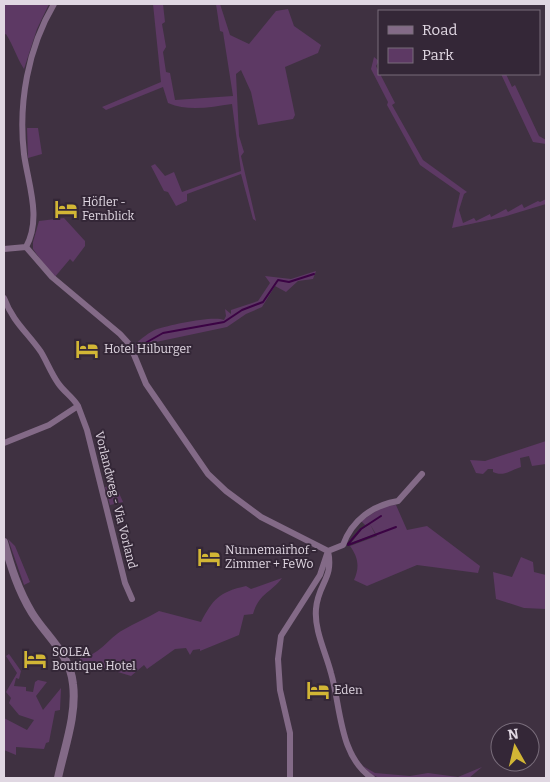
<svg xmlns="http://www.w3.org/2000/svg" width="550" height="782" font-family="Bitter,serif">
<style>
.green{fill:#5d3964}
.lines{fill:none;stroke-linecap:round;stroke-linejoin:round}
.stream{stroke:#3b0344;stroke-width:2}
.minor{stroke:#836a87;stroke-width:6}
.tertiary{stroke:#836a87;stroke-width:8}
.labels{text-anchor:middle;dominant-baseline:central;stroke-width:4;stroke-linejoin:round;paint-order:stroke}
.poi-label{font-size:12px;fill:#e0d7e2;stroke:#342737;text-anchor:start}
.street-label{font-size:12px;fill:#e0d7e2;stroke:#342737}
</style>
<rect width="100%" height="100%" fill="#3f3141"/>
<path class="green" d="M 4,4 L 49,4 L 37,29 L 24,69 C 17,58 13,45 6,34 L 4,35 Z
M 153,4 L 163,4 L 165,22 L 162,24 L 166,47 L 163,52 L 166,72 L 170,73 L 175,100 L 233,96 L 223,32 L 220,31 L 216,4 L 220,4 L 230,35 L 249,44 L 276,11 L 288,9 L 294,26 L 321,45 L 318,53 L 285,67 L 295,115 L 293,119 L 258,125 L 251,92 L 241,70 L 236,74 L 239,136 L 244,152 L 241,156 L 256,221 L 253,219 L 241,174 L 187,194 L 187,201 L 176,206 L 168,192 L 164,191 L 151,166 L 155,164 L 165,176 L 174,172 L 182,192 L 241,171 L 232,104 C 211,107 189,112 168,103 L 163,87 L 106,110 L 102,107 L 161,82 Z
M 374,57 L 379,61 L 376,66 L 395,103 L 392,105 L 423,160 L 467,192 L 464,194 L 459,210 L 463,223 L 474,218 L 476,221 L 490,214 L 491,217 L 506,209 L 508,212 L 522,204 L 524,208 L 538,201 L 540,202 L 546,199 L 546,204 L 503,217 L 452,228 L 460,193 L 420,165 L 387,105 L 388,102 L 371,69 Z
M 501,74 L 506,74 L 512,87 L 515,85 L 539,136 L 546,140 L 546,144 L 533,142 Z
M 27,128 L 38,128 L 42,154 L 28,158 Z
M 64,218 L 85,241 L 85,246 L 73,262 L 70,259 L 54,278 L 33,249 L 33,242 L 39,221 Z
M 316,271 L 313,279 L 298,281 L 286,292 L 275,286 L 262,307 L 246,314 L 227,327 L 156,342 L 139,354 L 134,345 C 141,339 149,332 157,329 C 169,325 214,315 224,320 L 226,316 L 225,309 L 231,314 L 231,310 L 258,301 L 270,283 L 265,276 L 291,279 Z
M 546,441 L 546,464 L 532,466 L 529,456 L 520,458 L 521,467 C 511,470 503,477 493,472 L 493,469 L 488,469 L 483,474 L 476,473 L 470,460 L 485,461 Z
M 115,484 L 123,502 L 110,505 L 105,487 Z
M 396,505 L 407,530 L 427,526 L 480,566 L 478,573 L 417,565 L 367,586 L 354,580 C 360,567 358,557 350,546 L 377,536 L 370,524 L 375,534 L 351,543 L 362,529 L 370,524 L 365,525 L 361,521 L 384,506 Z
M 8,539 L 15,546 L 30,582 L 24,585 Z
M 521,557 L 533,562 L 534,572 L 546,575 L 546,609 L 524,608 L 496,599 L 493,572 L 512,577 Z
M 282,578 C 271,593 259,593 253,614 L 244,615 L 239,635 L 200,651 L 200,649 L 193,650 L 190,655 L 186,648 L 175,649 L 147,669 L 144,665 L 131,676 L 98,666 L 87,670 L 80,662 L 80,657 C 99,657 108,638 123,630 C 135,623 147,618 159,611 L 201,622 C 213,599 219,592 246,586 L 251,589 Z
M 9,654 L 21,671 L 19,679 L 16,678 L 14,686 L 26,687 L 26,691 L 33,692 L 35,682 L 38,680 L 47,682 L 36,696 L 43,710 L 61,688 L 60,710 L 55,711 L 49,742 L 46,743 L 44,749 L 16,747 L 16,755 L 4,750 L 4,718 L 27,730 L 34,720 L 19,715 L 9,703 L 11,698 L 6,692 L 17,673 L 6,656 Z
M 363,766 L 375,773 L 410,776 L 428,773 L 458,777 L 482,767 L 469,778 L 380,778 L 372,775 Z"/>
<g class="lines">
<path class="stream" d="M 140,346 L 163,333 L 224,322 L 242,310 L 263,302 L 278,280 L 289,282 L 314,274
M 348,544 L 361,529 L 381,516
M 348,545 L 396,527"/>
<path class="minor" d="M 26,247 L 52,277 L 120,334 L 130,345 L 146,384 L 208,474 L 226,491 L 261,517 L 328,551 C 334,579 318,583 316,609 C 314,630 326,653 331,673 C 341,707 339,756 372,778
M 26,247 C 42,218 28,184 24,154 C 18,103 28,48 54,4
M 4,249 L 26,247
M 4,298 C 13,322 27,332 41,352 C 47,362 51,373 58,383 C 64,392 73,397 78,406 L 49,425 L 4,443
M 78,406 L 87,430 L 125,583 L 132,599
M 290,778 L 290,733 L 280,690 L 278,659 L 281,636 L 320,575 L 328,551 L 343,545 C 352,520 373,505 398,501 L 422,474"/>
<path class="tertiary" d="M 4,542 C 11,567 18,590 32,613 C 47,637 70,654 73,684 C 77,715 64,749 58,778"/>
</g>
<defs>
<symbol id="hotel-bare" viewBox="-9 -9 18 18"><path d="M-6-4.5h1.5V1H6V5H4.5V3h-9V5H-6ZM-4 0a1.8 1.8 0 1 1 3.6 0ZM.5 0V-2.5h3Q6-2.5 6 0Z" fill="#d2b635" stroke="#342737" stroke-width="2.5" paint-order="stroke"/></symbol>
</defs>
<g fill-rule="evenodd">
<use href="#hotel-bare" x="50" y="193" width="32" height="32"/>
<use href="#hotel-bare" x="71" y="333" width="32" height="32"/>
<use href="#hotel-bare" x="193" y="541" width="32" height="32"/>
<use href="#hotel-bare" x="19" y="643" width="32" height="32"/>
<use href="#hotel-bare" x="302" y="674" width="32" height="32"/>
</g>
<g class="labels">
<g class="poi-label">
<text x="82" y="202">Höfler -<tspan x="82" dy="14">Fernblick</tspan></text>
<text x="104" y="349">Hotel Hilburger</text>
<text x="225" y="550">Nunnemairhof -<tspan x="225" dy="14">Zimmer + FeWo</tspan></text>
<text x="52" y="652">SOLEA<tspan x="52" dy="14">Boutique Hotel</tspan></text>
<text x="334" y="690">Eden</text>
</g>
<g class="street-label">
<text transform="translate(116 500) rotate(76)">Vorlandweg - Via Vorland</text>
</g>
</g>
<rect width="550" height="782" fill="none" stroke="#e0d7e2" stroke-width="10"/>
<rect x="378" y="10" width="162" height="65" fill="#342737" stroke="#796d7b"/>
<rect x="388" y="26" width="25" height="8" fill="#836a87" stroke="#796d7b"/>
<text x="422" y="35" font-size="15" fill="#e0d7e2">Road</text>
<rect x="388" y="48" width="25" height="15" fill="#5d3964" stroke="#796d7b"/>
<text x="422" y="60" font-size="15" fill="#e0d7e2">Park</text>
<g transform="translate(515 747) rotate(352)"><circle r="24" fill="#342737" stroke="#796d7b"/>
<path d="M0-4L9 19L0 12L-9 19Z" fill="#d2b635"/>
<text y="-8" font-size="14" font-weight="bold" text-anchor="middle" fill="#e0d7e2">N</text>
</g>
</svg>
